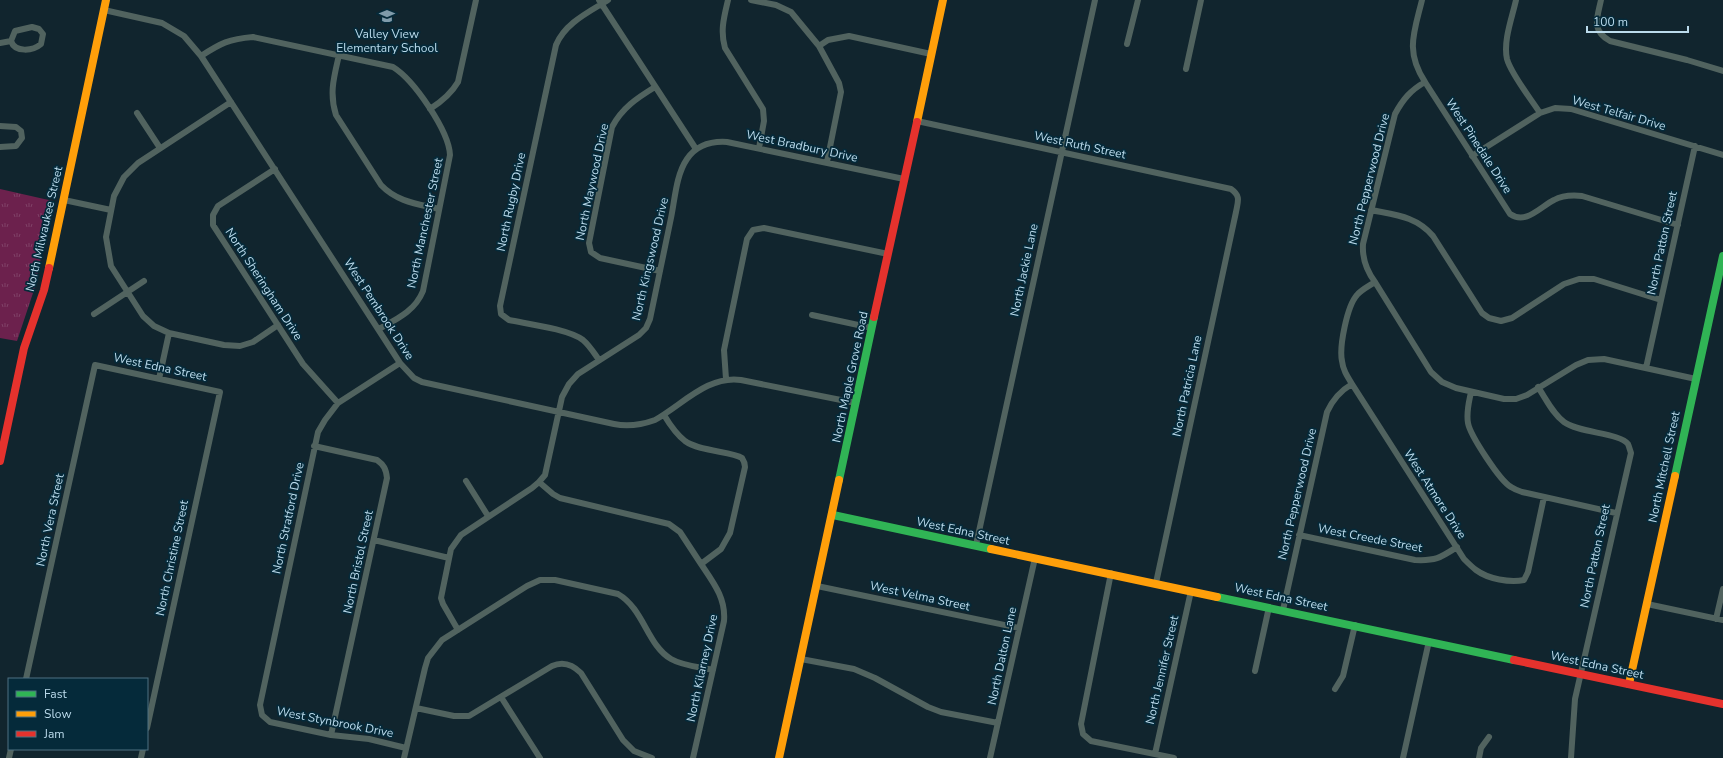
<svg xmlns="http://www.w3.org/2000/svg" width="1723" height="758" font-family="'Nunito Sans',sans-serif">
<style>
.park{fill:url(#park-tufts)}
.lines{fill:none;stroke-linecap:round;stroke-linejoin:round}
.street{stroke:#51635f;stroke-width:6}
.fast{stroke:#30b455;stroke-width:8}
.slow{stroke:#ff9f0a;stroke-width:8}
.jam{stroke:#e5322d;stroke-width:8}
.labels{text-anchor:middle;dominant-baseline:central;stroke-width:3.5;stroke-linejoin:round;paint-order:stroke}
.poi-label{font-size:12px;fill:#bbdbec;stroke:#052a3a}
.street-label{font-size:12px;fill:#bbdbec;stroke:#052a3a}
</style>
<defs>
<pattern id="park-tufts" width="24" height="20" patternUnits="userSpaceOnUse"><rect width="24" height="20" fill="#6c214d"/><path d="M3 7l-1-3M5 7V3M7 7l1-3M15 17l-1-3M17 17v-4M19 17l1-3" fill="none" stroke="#7f4167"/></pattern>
</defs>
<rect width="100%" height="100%" fill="#11252e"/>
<path class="park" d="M 0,189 L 53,201 L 34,290 L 17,341 L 0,338 Z"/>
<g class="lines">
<path class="street" d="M 599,0 L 696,149
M 728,0 C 724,17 720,31 725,48 L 763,109 L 764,121 L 759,148
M 751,0 L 776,5 L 791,12 L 819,46 L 828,40 L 849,36 L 931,54
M 1516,0 C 1512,18 1503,41 1507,59 C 1511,74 1531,99 1540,113
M 1601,0 C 1597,19 1591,30 1610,41 L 1687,60 L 1723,71
M 104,10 L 162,23 L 184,36 L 201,56 L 400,363 L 414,378 L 422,382 L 614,424 C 628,427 641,425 655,420 C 682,405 708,375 741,380 L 856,403
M 32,27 L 39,29 L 43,34 L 41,44 C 33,51 15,53 11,41 L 15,31 Z
M 0,43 L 11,41
M 1127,44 L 1138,0
M 819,46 L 839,83 L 841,92 L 827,162
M 339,55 C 334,77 329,93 336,115 L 381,185 C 397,202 418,204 439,209
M 201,56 C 221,43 229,39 253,37 L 393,67 C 414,80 449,131 450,155 L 423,291 C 415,311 397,319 379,329
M 1186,69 L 1201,0
M 1425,82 L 1510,214 C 1526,225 1540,207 1554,200 C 1563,195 1572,195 1582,196 L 1678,225
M 655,87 C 637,98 622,108 612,127 L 589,243 L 591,252 L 600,258 L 660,271
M 231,102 L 138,163 L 124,177 L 114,196 L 106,237 L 111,266 L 143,316 L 154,326 L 169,333 L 224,345 L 240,346 L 253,342 L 278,325
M 430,109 C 441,102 451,94 458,82 L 476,0
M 137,113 L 160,148
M 917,121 L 1231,189 C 1241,196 1238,201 1236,212 L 1156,583
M 0,126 L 16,127 L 21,131 L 22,138 L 16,146 L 0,147
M 1472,156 L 1540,113 L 1555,108 L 1571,109 L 1723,155
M 275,169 L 218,206 L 213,215 L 213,225 L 303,364 L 338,403
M 64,200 L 111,210
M 1371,210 C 1395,215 1416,216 1433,236 L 1482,313 L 1489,318 L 1501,321 L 1512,318 L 1564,284 L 1579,279 L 1594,279 L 1661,300
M 1375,282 L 1431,372 L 1442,382 L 1456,388 L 1504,399 L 1516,399 L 1527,395 L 1576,365 L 1588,360 L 1604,359 L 1696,379
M 94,314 L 144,281
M 812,315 L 872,328
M 599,360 C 594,353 590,346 583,340 C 568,329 528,324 509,320 L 501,314 L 500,306 L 556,45 C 565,23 589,12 608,0
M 400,363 L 338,403 L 325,420 L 318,432 L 260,705 L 262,715 L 270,722 L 331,735 L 369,739 L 406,748
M 1646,368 L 1695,146
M 159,379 L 169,333
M 726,379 L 724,350 L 747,239 L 753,230 L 764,228 L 888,254
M 1352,384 L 1464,559 C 1468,563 1472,567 1476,570 C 1488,579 1510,583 1524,580 L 1528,572 L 1544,497
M 1538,387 C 1546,399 1553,414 1564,422 C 1579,433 1620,433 1628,444 C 1629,446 1630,450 1631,453 L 1575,699 L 1571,758
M 1471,392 C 1469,402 1466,412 1468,423 C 1470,435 1500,481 1511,487 C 1514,489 1519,491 1522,492 L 1616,513
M 664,415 C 670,425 676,434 685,441 C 700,452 732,451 742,458 C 744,461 745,464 745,467 L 730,533 L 721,549 L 701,564 C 713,582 726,598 724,621 L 693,758
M 314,446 L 377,460 C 384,465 386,469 387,478 L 331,735
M 466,481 L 488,516
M 539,482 L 553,494 L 560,498 L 669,524 L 680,532 L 701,564
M 1299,535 L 1415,560 C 1436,561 1440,558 1457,547
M 374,540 L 449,558
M 976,545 L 1095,0
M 1111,573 L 1081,724 L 1083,734 L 1091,741 L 1174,758
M 817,586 L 1019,628
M 1647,604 L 1723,620
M 1283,610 L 1327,412 C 1333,399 1340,391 1352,384 C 1347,376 1343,370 1342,361 C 1339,347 1347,306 1357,295 C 1361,290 1369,286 1375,282 C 1366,270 1362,259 1363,244 L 1395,114 C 1403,99 1411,90 1425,82 C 1405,51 1414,33 1422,0
M 1716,619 L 1723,589
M 458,630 L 443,604 L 441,598 L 451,549 L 461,535 L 532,488 L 539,482 L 545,475 L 562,397 L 569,384 L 578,374 L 639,335 L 646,328 L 650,319 C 657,285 664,252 671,218 C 675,199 676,175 687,159 C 696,146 711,141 727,142 L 904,179
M 801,659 L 854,669 L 875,678 L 928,707 L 941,712 L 998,723
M 1255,671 L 1269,607
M 26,679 L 95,365 L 220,392 L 147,728
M 1335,689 L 1343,676 L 1355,625
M 501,697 L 540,758
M 416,708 L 454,716 L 469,716 L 552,666 C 563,661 572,664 581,673 L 623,740 L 634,751 L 652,758
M 1155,754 L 1191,591
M 9,758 L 11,749
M 141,758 L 143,749
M 404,758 L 425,668 L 428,658 L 442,640 L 527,586 L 540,580 L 555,580 L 618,594 C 644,609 647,645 671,659 C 683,666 700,667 713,670
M 990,758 L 1035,558
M 1403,758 L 1429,641
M 1479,758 L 1481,748 L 1489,737"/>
<path class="fast" d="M 1675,476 L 1723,256
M 839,480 L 874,317
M 833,515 L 991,549
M 1217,597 L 1514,660"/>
<path class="slow" d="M 917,122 L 943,0
M 49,268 L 106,0
M 991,549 L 1217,597
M 1629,684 L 1675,476
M 779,758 L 839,480"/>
<path class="jam" d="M 874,317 L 917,122
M 0,461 L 24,348 L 44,290 L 49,268
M 1514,660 L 1723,704"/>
</g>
<defs>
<symbol id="school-bare" viewBox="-9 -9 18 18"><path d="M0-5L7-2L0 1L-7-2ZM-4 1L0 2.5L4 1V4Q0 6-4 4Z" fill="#809baa" stroke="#052a3a" stroke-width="2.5" paint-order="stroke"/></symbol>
</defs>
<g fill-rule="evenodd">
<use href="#school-bare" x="376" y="5" width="22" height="22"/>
</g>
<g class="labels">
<g class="poi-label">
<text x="387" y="34">Valley View<tspan x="387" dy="14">Elementary School</tspan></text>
</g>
<g class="street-label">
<text transform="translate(1619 113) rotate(16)">West Telfair Drive</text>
<text transform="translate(1080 145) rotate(12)">West Ruth Street</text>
<text transform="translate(802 146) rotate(12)">West Bradbury Drive</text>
<text transform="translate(1479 146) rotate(57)">West Pinedale Drive</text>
<text transform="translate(1369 179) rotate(-76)">North Pepperwood Drive</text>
<text transform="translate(592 182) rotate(-78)">North Maywood Drive</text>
<text transform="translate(511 202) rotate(-78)">North Rugby Drive</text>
<text transform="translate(425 223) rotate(-78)">North Manchester Street</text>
<text transform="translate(44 229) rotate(-77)">North Milwaukee Street</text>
<text transform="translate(1662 243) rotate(-78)">North Patton Street</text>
<text transform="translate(650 259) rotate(-77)">North Kingswood Drive</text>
<text transform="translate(1024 270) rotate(-78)">North Jackie Lane</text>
<text transform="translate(264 284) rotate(57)">North Sheringham Drive</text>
<text transform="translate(379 309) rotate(57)">West Pembrook Drive</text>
<text transform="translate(160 367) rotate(12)">West Edna Street</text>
<text transform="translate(850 377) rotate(-78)">North Maple Grove Road</text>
<text transform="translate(1187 386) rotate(-78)">North Patricia Lane</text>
<text transform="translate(1664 467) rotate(-78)">North Mitchell Street</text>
<text transform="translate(1297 494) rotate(-77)">North Pepperwood Drive</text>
<text transform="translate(1435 494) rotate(57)">West Atmore Drive</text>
<text transform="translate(288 518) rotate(-78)">North Stratford Drive</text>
<text transform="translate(50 520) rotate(-78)">North Vera Street</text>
<text transform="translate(963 531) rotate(12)">West Edna Street</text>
<text transform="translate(1370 538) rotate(11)">West Creede Street</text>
<text transform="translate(1595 556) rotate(-78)">North Patton Street</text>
<text transform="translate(172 558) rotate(-78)">North Christine Street</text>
<text transform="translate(358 562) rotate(-78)">North Bristol Street</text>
<text transform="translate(920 596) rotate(12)">West Velma Street</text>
<text transform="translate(1281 597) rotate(12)">West Edna Street</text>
<text transform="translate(1002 656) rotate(-78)">North Dalton Lane</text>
<text transform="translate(1597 665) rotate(12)">West Edna Street</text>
<text transform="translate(702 668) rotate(-78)">North Kilarney Drive</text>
<text transform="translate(1162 670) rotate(-77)">North Jennifer Street</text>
<text transform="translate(335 722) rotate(11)">West Stynbrook Drive</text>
</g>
</g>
<rect x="8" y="678" width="140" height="72" fill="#052a3a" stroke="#4e7181"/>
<rect x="16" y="691" width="20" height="6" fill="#30b455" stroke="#4e7181"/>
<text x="44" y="698" font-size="12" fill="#bbdbec">Fast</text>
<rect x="16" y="711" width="20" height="6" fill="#ff9f0a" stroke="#4e7181"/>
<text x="44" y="718" font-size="12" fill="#bbdbec">Slow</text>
<rect x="16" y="731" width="20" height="6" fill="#e5322d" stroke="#4e7181"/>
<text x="44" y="738" font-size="12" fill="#bbdbec">Jam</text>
<path d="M1587 26v6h101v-6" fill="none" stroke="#bbdbec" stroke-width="2"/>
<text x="1593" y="26" font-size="12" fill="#bbdbec" stroke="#052a3a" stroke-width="3" paint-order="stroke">100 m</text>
</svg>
